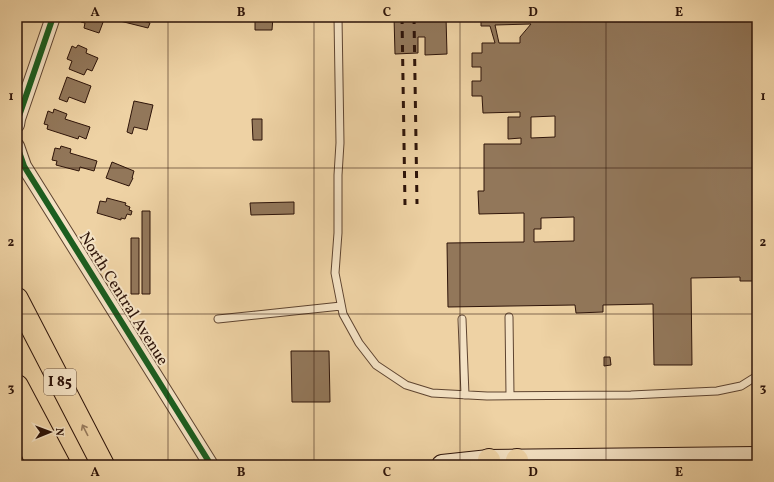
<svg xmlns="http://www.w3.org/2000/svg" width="774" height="482" font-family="Vollkorn,serif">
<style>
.building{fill:#92775a;stroke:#2e1409;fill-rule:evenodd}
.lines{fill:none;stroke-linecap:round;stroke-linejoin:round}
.service-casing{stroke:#5e4430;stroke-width:9}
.minor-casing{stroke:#5e4430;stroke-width:16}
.secondary-casing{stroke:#2e1409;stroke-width:22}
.motorway-casing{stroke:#2e1409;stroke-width:24}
.service{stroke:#f4e2c4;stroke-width:7}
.minor{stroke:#f4e2c4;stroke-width:14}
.secondary{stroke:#f4e2c4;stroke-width:20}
.motorway{stroke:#eed2a4;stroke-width:22}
.rail{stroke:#2e1409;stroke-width:3;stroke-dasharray:7 7;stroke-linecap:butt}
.cycleway-casing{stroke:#f4e2c4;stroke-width:8}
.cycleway{stroke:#1b5e20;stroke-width:6}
.oneway{stroke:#987c5e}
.grid{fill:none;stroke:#2e1409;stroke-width:1;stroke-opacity:0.55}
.labels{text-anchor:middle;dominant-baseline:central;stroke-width:4;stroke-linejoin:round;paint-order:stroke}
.shield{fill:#f4e2c4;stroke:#695241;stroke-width:1}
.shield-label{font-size:15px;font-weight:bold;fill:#2e1409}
.street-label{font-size:16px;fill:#2e1409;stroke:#f4e2c4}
.neatline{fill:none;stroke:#2e1409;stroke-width:1.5}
.grid-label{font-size:13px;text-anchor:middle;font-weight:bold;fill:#2e1409}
</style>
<rect width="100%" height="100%" fill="#eed2a4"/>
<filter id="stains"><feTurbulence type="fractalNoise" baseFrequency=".005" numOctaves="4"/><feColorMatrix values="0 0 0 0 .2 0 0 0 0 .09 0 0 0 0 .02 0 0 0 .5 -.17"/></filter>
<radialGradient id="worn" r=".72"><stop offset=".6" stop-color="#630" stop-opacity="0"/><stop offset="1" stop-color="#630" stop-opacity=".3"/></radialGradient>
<path class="building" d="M 82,17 L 105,17 L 99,33 L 84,28 L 85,23 L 81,22 Z
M 121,17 L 130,17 L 150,23 L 148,28 L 120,21 Z
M 255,17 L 273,17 L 272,30 L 255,30 Z
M 394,17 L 446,17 L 447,54 L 425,55 L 425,37 L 418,37 L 418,53 L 395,54 Z
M 481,17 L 757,17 L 757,281 L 740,281 L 740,277 L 691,278 L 692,365 L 654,365 L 653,304 L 603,305 L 603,312 L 576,313 L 575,305 L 448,307 L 447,243 L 524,242 L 524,213 L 479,214 L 478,191 L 484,191 L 484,144 L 521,144 L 521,138 L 508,139 L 508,117 L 520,117 L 520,112 L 483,113 L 482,96 L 472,96 L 472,81 L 481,81 L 481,67 L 472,67 L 472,53 L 482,53 L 482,43 L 495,43 L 490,26 L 481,26 ZM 531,24 L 520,37 L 520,43 L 499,43 L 495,25 ZM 555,116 L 555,137 L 531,138 L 531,117 ZM 574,217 L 574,241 L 534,242 L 534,229 L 541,229 L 541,218 Z
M 78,45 L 87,49 L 86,53 L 98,58 L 92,71 L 87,69 L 84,75 L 69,69 L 72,61 L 67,59 L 72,46 L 76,48 Z
M 67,77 L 91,86 L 85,103 L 69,97 L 67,102 L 59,99 Z
M 134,101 L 153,105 L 147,130 L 134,127 L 132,134 L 127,132 Z
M 54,109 L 67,114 L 65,119 L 90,127 L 86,139 L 79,136 L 78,139 L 47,129 L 48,125 L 44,124 L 48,111 L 53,113 Z
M 252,119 L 262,119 L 262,140 L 253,140 Z
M 61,146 L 71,149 L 70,153 L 97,161 L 94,171 L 80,167 L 79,171 L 56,165 L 57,161 L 52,160 L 55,148 L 60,149 Z
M 112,162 L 134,171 L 132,178 L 133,178 L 129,186 L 106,178 Z
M 107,198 L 126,203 L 125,205 L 130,207 L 129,210 L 132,211 L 131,215 L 127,214 L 125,219 L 121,218 L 121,220 L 97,213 L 100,201 L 106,202 Z
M 294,202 L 294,214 L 251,215 L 250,203 Z
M 142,211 L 150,211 L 150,294 L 142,294 Z
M 131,238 L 139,238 L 139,294 L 131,294 Z
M 291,351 L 329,351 L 330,402 L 292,402 Z
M 604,357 L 610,357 L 611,365 L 604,366 Z"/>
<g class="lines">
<defs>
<path id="service" d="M 338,17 L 340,143 L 338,175 L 338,233 L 335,273 L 343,314 L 359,343 L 376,365 L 406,385 L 432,393 L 487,396 L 631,395 L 717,391 L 741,386 L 757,376
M 509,317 L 510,395
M 218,319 L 341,306
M 462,319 L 465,395"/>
<path id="minor" d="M 17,125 L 18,119 L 53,17
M 17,146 L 24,166 L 211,465"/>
<path id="secondary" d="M 442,465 L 489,460 L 757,457"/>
<path id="motorway" d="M 17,299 L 103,465
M 17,386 L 59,465
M 22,413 L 31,449 L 38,465
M 489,460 L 489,465
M 516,465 L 517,460"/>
</defs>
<use href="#service" class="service-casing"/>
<use href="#minor" class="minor-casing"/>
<use href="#secondary" class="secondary-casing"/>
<use href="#motorway" class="motorway-casing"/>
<use href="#service" class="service"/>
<use href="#minor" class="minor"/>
<use href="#secondary" class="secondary"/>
<use href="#motorway" class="motorway"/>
<path class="rail" d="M 402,17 L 405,205
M 414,17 L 417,204
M 17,31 L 22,17"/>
<defs>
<path id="cycleway" d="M 17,125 L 18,119 L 53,17
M 17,146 L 24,166 L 211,465"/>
</defs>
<use href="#cycleway" class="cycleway-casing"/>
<use href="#cycleway" class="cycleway"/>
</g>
<defs><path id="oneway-shaft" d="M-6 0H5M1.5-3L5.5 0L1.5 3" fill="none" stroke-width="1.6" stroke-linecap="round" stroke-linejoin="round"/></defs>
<use class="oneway" href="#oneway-shaft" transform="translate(85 430) rotate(-117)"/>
<path class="grid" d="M 168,17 L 168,465M 314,17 L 314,465M 460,17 L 460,465M 606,17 L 606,465M 17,168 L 757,168M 17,314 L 757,314"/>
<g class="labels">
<rect class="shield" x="44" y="369" width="32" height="26" rx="3"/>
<g class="shield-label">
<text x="60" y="382">I 85</text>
</g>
<g class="street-label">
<text transform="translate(123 299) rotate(58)">North Central Avenue</text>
</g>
</g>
<rect width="774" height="482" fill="none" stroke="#eed2a4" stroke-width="44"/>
<g transform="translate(50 432) rotate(89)" stroke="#f4e2c4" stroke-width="3" paint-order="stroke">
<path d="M0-3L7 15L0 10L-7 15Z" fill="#2e1409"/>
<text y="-6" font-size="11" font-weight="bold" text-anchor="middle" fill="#2e1409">N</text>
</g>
<rect x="22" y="22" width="730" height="438" class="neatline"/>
<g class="grid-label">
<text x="95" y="16">A</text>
<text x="241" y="16">B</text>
<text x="387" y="16">C</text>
<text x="533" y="16">D</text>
<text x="679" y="16">E</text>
<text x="11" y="100">1</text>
<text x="763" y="100">1</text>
<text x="11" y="246">2</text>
<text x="763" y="246">2</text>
<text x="11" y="392">3</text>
<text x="763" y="392">3</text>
<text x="95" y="476">A</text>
<text x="241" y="476">B</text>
<text x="387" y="476">C</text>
<text x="533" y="476">D</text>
<text x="679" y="476">E</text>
</g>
<rect width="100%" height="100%" filter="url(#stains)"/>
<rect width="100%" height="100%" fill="url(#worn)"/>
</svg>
